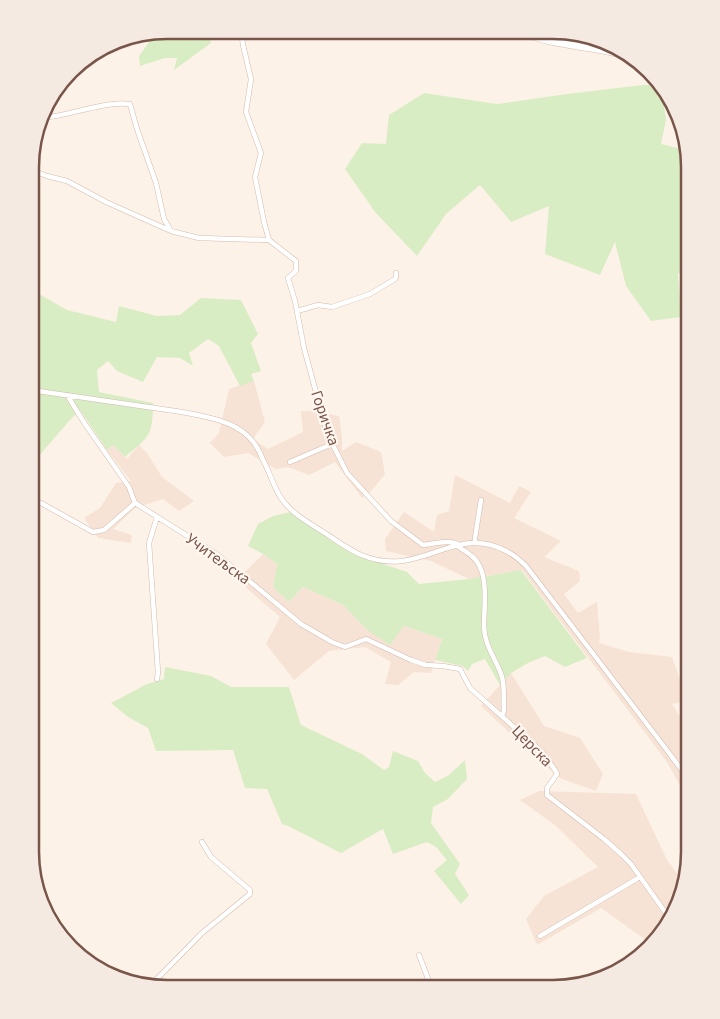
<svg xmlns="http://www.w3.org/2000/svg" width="720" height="1019" font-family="'Source Sans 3',sans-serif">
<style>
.residential{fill:#f6e3d5}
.green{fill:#d9edc4}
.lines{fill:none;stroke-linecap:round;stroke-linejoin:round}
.minor-casing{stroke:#d3bbaf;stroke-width:5.5}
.secondary-casing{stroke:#d6baac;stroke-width:8}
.minor{stroke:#fff;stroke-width:4.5}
.secondary{stroke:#fff;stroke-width:7}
.labels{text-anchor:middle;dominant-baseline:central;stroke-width:4.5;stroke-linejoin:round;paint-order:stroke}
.street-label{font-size:16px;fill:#79554a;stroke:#fff7ef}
.rim{fill:none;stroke:#79554a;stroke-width:2.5}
</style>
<rect width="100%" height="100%" fill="#fdf2e7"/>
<path class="residential" d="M 254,381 L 265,422 L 253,439 L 268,449 L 303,432 L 301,411 L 315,411 L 339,416 L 342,437 L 342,451 L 356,442 L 381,452 L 385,474 L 372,490 L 362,498 L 335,462 L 309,475 L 288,467 L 276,469 L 248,453 L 224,457 L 210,443 L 219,433 L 229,389 Z
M 113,445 L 127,459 L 139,445 L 147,453 L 162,477 L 194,501 L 179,511 L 163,499 L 135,508 L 113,529 L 132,535 L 131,543 L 98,538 L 84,518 L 100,508 L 116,483 L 131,481 L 107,450 Z
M 455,475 L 510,503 L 519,486 L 531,492 L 514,518 L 561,541 L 544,557 L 579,571 L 580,581 L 564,594 L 578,613 L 597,602 L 600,638 L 599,643 L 629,652 L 672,657 L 680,680 L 681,702 L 672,704 L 690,732 L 690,804 L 667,762 L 522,570 L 469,579 L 431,561 L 386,551 L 385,539 L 404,512 L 434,532 L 437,515 L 449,511 Z
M 263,554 L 277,564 L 273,587 L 289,602 L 303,587 L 343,605 L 367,630 L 404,626 L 442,639 L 431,673 L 414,672 L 398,685 L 385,684 L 391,662 L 365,647 L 329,651 L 294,680 L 266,644 L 280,617 L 237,580 Z
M 511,673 L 544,726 L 580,738 L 603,774 L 596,791 L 562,779 L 538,760 L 481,706 Z
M 539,791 L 636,794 L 667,860 L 683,881 L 667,928 L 650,943 L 601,908 L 537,945 L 526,919 L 544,896 L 598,867 L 556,826 L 520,800 Z"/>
<path class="green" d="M 167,30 L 208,30 L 211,43 L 174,70 L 177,58 L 165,58 L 140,66 L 139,56 L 149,42 L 150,33 Z
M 643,85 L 658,85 L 662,89 L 666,120 L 661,144 L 686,150 L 690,167 L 690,266 L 678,274 L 681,317 L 651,321 L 626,286 L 615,242 L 600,275 L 545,254 L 549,206 L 511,222 L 480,185 L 446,214 L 417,256 L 375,212 L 345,169 L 362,143 L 386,144 L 389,115 L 424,93 L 497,104 L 567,94 Z
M 31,269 L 32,290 L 67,310 L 116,322 L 119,306 L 157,316 L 180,315 L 201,298 L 241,300 L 258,334 L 251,343 L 261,371 L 251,374 L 254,381 L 240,386 L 219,346 L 208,339 L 189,353 L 193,366 L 180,358 L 157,357 L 143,382 L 117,371 L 108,361 L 97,370 L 99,392 L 153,403 C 153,413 153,426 148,435 C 143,443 133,450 125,457 L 113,445 L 107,450 L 80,410 L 70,420 L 31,465 L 31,320 L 35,313 L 31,311 Z
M 291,512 L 360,556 L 407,572 L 419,584 L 469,579 L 521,570 L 587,658 L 565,667 L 545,656 L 528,663 L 511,673 L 500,685 L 485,659 L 472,664 L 468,671 L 462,666 L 435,660 L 442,639 L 404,626 L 390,645 L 367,630 L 343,605 L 303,587 L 289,602 L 273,587 L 277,564 L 263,554 L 248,546 L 258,524 L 273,516 Z
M 165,667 L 211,676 L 231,687 L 289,687 L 301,725 L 362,754 L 384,770 L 389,767 L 393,751 L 418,761 L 425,773 L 435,782 L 449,775 L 465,760 L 467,779 L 448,799 L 433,807 L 431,823 L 460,864 L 455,874 L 469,895 L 461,904 L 434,871 L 447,860 L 436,847 L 427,842 L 393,854 L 383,829 L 341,853 L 288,826 L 282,824 L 267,789 L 245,788 L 233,750 L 156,751 L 148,728 L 128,717 L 111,703 L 147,684 L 164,679 Z"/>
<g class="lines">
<defs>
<path id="minor" d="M 241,30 L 243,45 L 251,79 L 246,112 L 261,153 L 255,177 L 264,222 L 269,240
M 42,118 C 71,116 101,101 130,104 L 137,129 L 156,183 L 164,219 L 171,231 L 199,238 L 269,240 L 296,261 L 296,271 L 288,278 L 295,301 L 304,348 L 327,433 L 347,473 L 391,521 L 423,545 C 434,544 450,539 459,545
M 31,170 L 47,176 L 67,181 L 106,202 L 171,231
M 297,311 L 318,305 L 332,307 L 370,294 L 395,279 L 396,277 L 396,273
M 31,390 L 182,412 C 204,416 233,421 249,437 C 255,443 260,452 263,460 C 270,472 273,486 281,498 C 292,514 309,523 325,533 C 337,541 348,549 361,555 C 374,560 388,563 402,561 C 439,556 466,531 504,550 C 513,554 519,559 526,566 L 666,749 L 681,769 L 690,784
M 67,395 L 85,424 L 129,487 L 135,503 L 218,555 L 301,624 L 332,642 L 345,647 L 366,639 L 411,660 L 426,665 L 443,666 L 460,669 L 470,688 L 542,752 L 555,770 L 557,774 L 547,788 L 547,795 L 604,839 L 621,854 L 631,864 L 670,919
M 290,462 L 332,444
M 31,502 L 41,503 L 93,532 L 104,530 L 135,503
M 157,517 L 149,543 L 158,672 L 157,679
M 475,543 L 475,538 L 481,500
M 456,545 C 465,552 474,555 479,565 C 488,582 484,608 484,626 C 484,646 497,660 502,677 C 505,688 503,700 504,711 L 502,716
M 540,936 L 640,877
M 419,955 L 432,989
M 149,987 L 202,933 L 250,894 L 250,890 L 211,857 L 202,842"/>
<path id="secondary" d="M 521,31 C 558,49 600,44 638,60"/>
</defs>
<use href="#minor" class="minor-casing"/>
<use href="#secondary" class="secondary-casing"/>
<use href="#minor" class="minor"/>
<use href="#secondary" class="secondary"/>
</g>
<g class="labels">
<g class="street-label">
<text transform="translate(325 418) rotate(71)">Горичка</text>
<text transform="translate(218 559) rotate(36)">Учитељска</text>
<text transform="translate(532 746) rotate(46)">Церска</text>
</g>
</g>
<path d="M0 0H720V1019H0ZM167 39H553A128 128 0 0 1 681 167V852A128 128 0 0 1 553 980H167A128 128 0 0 1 39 852V167A128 128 0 0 1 167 39Z" fill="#f4eae2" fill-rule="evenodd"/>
<path class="rim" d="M167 39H553A128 128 0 0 1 681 167V852A128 128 0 0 1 553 980H167A128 128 0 0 1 39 852V167A128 128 0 0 1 167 39Z"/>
</svg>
